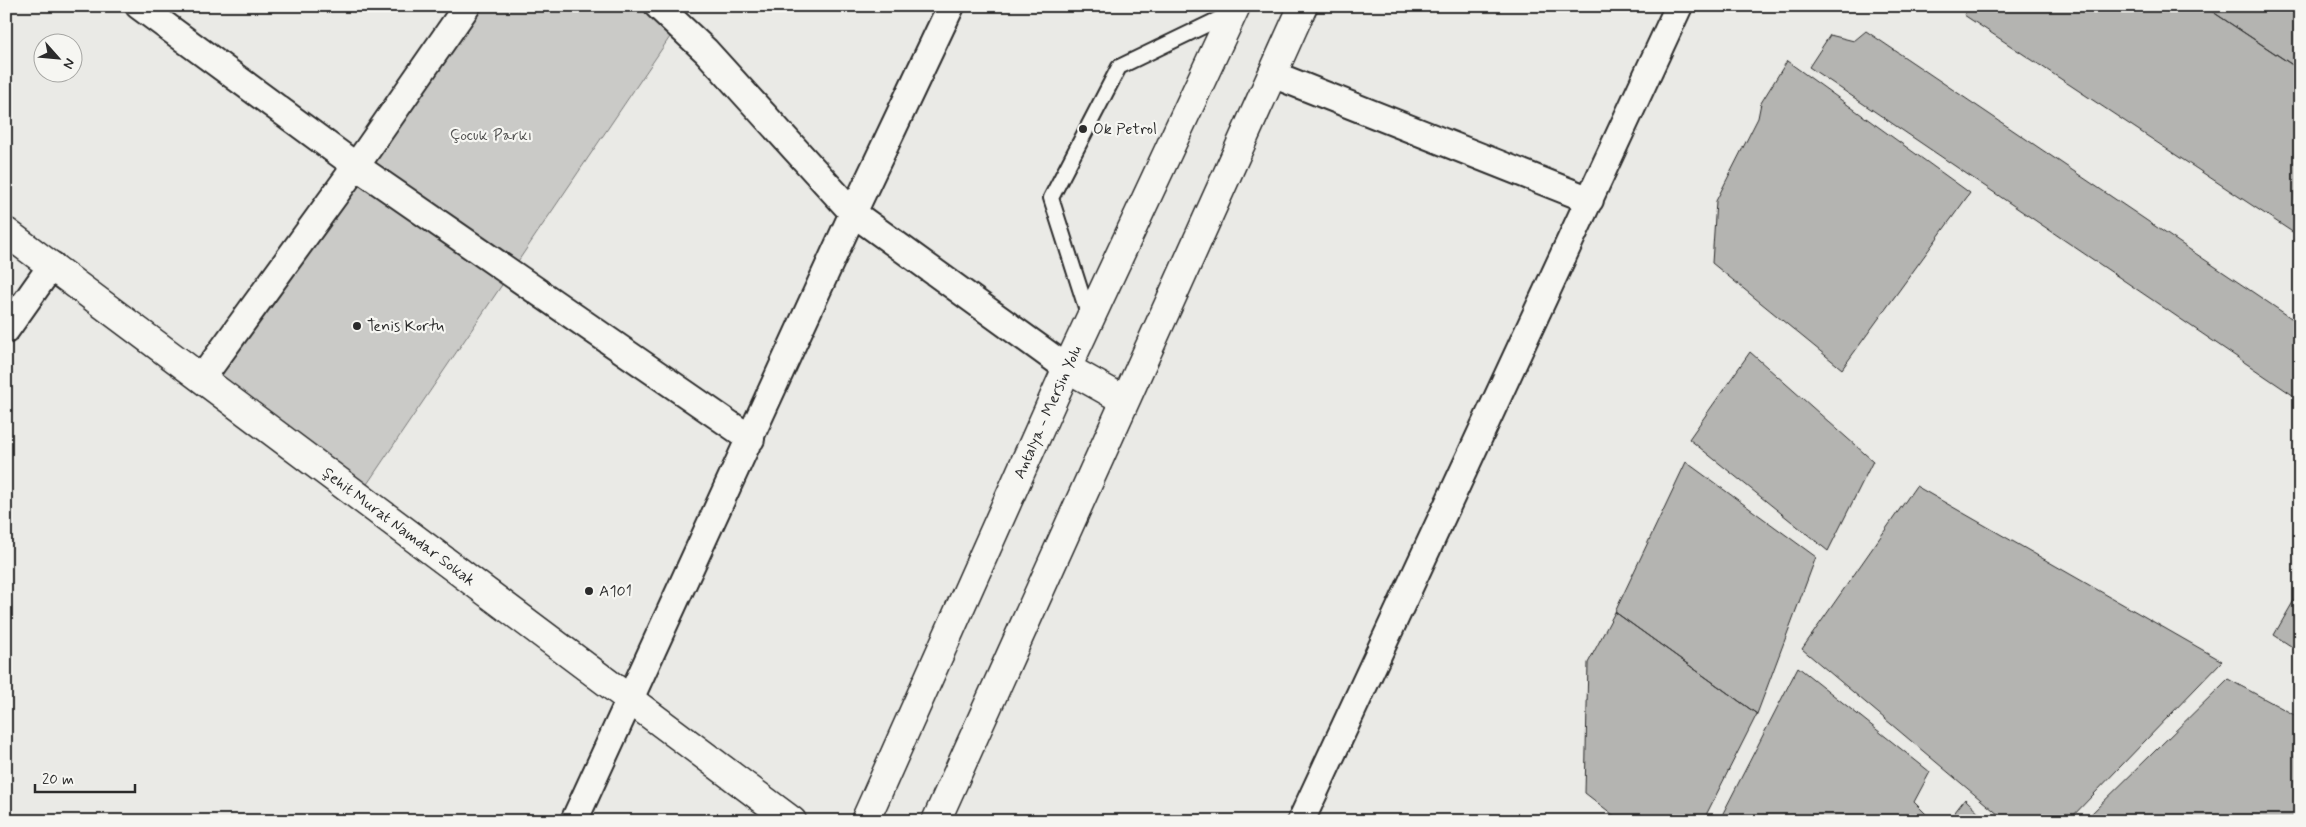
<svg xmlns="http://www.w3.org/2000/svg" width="2306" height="827" font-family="Mynerve,sans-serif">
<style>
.green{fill:#cacac7;stroke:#7a7a79}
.building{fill:#b4b4b1;stroke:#2b2b2b}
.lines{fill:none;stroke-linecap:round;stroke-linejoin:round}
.lane-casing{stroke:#2b2b2b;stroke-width:18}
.street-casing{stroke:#2b2b2b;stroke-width:30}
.secondary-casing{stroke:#2b2b2b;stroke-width:31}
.highway-casing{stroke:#2b2b2b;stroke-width:31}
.lane{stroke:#f6f6f2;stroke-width:14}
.street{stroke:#f6f6f2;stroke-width:26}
.secondary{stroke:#f6f6f2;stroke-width:28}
.highway{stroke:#f6f6f2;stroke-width:28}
.poi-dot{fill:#2b2b2b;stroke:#f6f6f2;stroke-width:2}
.labels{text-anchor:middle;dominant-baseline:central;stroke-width:4.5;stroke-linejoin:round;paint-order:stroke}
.poi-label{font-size:16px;fill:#2b2b2b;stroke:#f6f6f2;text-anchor:start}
.park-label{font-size:16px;fill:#535352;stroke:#f6f6f2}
.street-label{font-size:16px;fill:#2b2b2b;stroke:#f6f6f2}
</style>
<rect width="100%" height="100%" fill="#eaeae6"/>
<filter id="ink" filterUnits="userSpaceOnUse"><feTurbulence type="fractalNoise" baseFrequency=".02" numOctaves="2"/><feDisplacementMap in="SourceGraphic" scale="10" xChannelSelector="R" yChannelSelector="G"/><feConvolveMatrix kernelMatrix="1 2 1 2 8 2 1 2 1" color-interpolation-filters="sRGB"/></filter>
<g filter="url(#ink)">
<path class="green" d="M 467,6 L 658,6 L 678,25 L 359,496 L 202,378 Z"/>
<path class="building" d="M 1969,6 L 2204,6 L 2300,70 L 2300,237 L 1964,15 Z
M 2204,6 L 2300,6 L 2300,70 Z
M 1866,31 L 2300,324 L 2300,400 L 1809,67 L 1830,35 L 1854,41 Z
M 1787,61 L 1970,193 L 1842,369 L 1712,263 L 1716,201 L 1758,118 L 1761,103 Z
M 1750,352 L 1873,461 L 1828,551 L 1689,439 Z
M 1686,462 L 1816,557 L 1757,714 L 1615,612 Z
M 1916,486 L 2222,661 L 2068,821 L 2006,821 L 1802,649 Z
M 2300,590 L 2300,652 L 2274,635 Z
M 1615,612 L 1757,714 L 1703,821 L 1621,821 L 1585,793 L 1588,663 Z
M 1798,667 L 1930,772 L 1914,802 L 1933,821 L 1719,821 Z
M 2228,679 L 2300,718 L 2300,821 L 2084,821 Z
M 1965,799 L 1988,821 L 1948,821 Z"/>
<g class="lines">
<defs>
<path id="lane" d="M 1089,317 L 1051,198 L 1119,67 L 1231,13"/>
<path id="street" d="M 139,6 L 356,166 L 751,439
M 658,6 L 706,51 L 853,213 L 1067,368
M 1272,74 L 1590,200
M 6,330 L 52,265
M 202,378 L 356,166 L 467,6
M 574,821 L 853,213 L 951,6
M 1301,821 L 1679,6"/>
<g id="secondary">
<path id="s1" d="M 6,232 L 792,821"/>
</g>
<g id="highway">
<path d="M 1067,368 L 1124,400"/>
<path id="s2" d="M 865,821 L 1067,368 L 1236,6"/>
<path d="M 936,821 L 1303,6"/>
</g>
</defs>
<use href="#lane" class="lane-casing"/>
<use href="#street" class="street-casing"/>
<use href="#secondary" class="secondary-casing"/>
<use href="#highway" class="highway-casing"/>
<use href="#lane" class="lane"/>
<use href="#street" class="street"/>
<use href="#secondary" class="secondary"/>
<use href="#highway" class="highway"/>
</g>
</g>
<g class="poi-dot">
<circle cx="1083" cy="129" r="5"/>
<circle cx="357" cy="326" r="5"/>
<circle cx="589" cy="591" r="5"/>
</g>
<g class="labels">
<g class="poi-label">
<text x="1093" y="129">Ok Petrol</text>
<text x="367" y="326">Tenis Kortu</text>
<text x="599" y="591">A101</text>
</g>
<g class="park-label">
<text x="491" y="135">Çocuk Parkı</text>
</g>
<g class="street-label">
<text stroke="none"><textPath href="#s2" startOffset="448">Antalya - Mersin Yolu</textPath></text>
<text stroke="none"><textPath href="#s1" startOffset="491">Şehit Murat Namdar Sokak</textPath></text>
</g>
</g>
<rect width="2306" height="827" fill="none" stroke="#f6f6f2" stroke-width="25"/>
<rect x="12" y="12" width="2281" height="802" fill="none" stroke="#2b2b2b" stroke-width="2" filter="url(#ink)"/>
<g transform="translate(58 58) rotate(117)"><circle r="24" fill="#f6f6f2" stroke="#a5a5a2"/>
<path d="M0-4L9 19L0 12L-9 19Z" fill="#2b2b2b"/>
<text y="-8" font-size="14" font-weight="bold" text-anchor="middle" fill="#2b2b2b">N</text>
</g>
<path d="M35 784v8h100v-8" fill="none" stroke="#2b2b2b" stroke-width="2.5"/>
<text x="42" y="784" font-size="15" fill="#2b2b2b" stroke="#f6f6f2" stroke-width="4" paint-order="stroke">20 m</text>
</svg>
